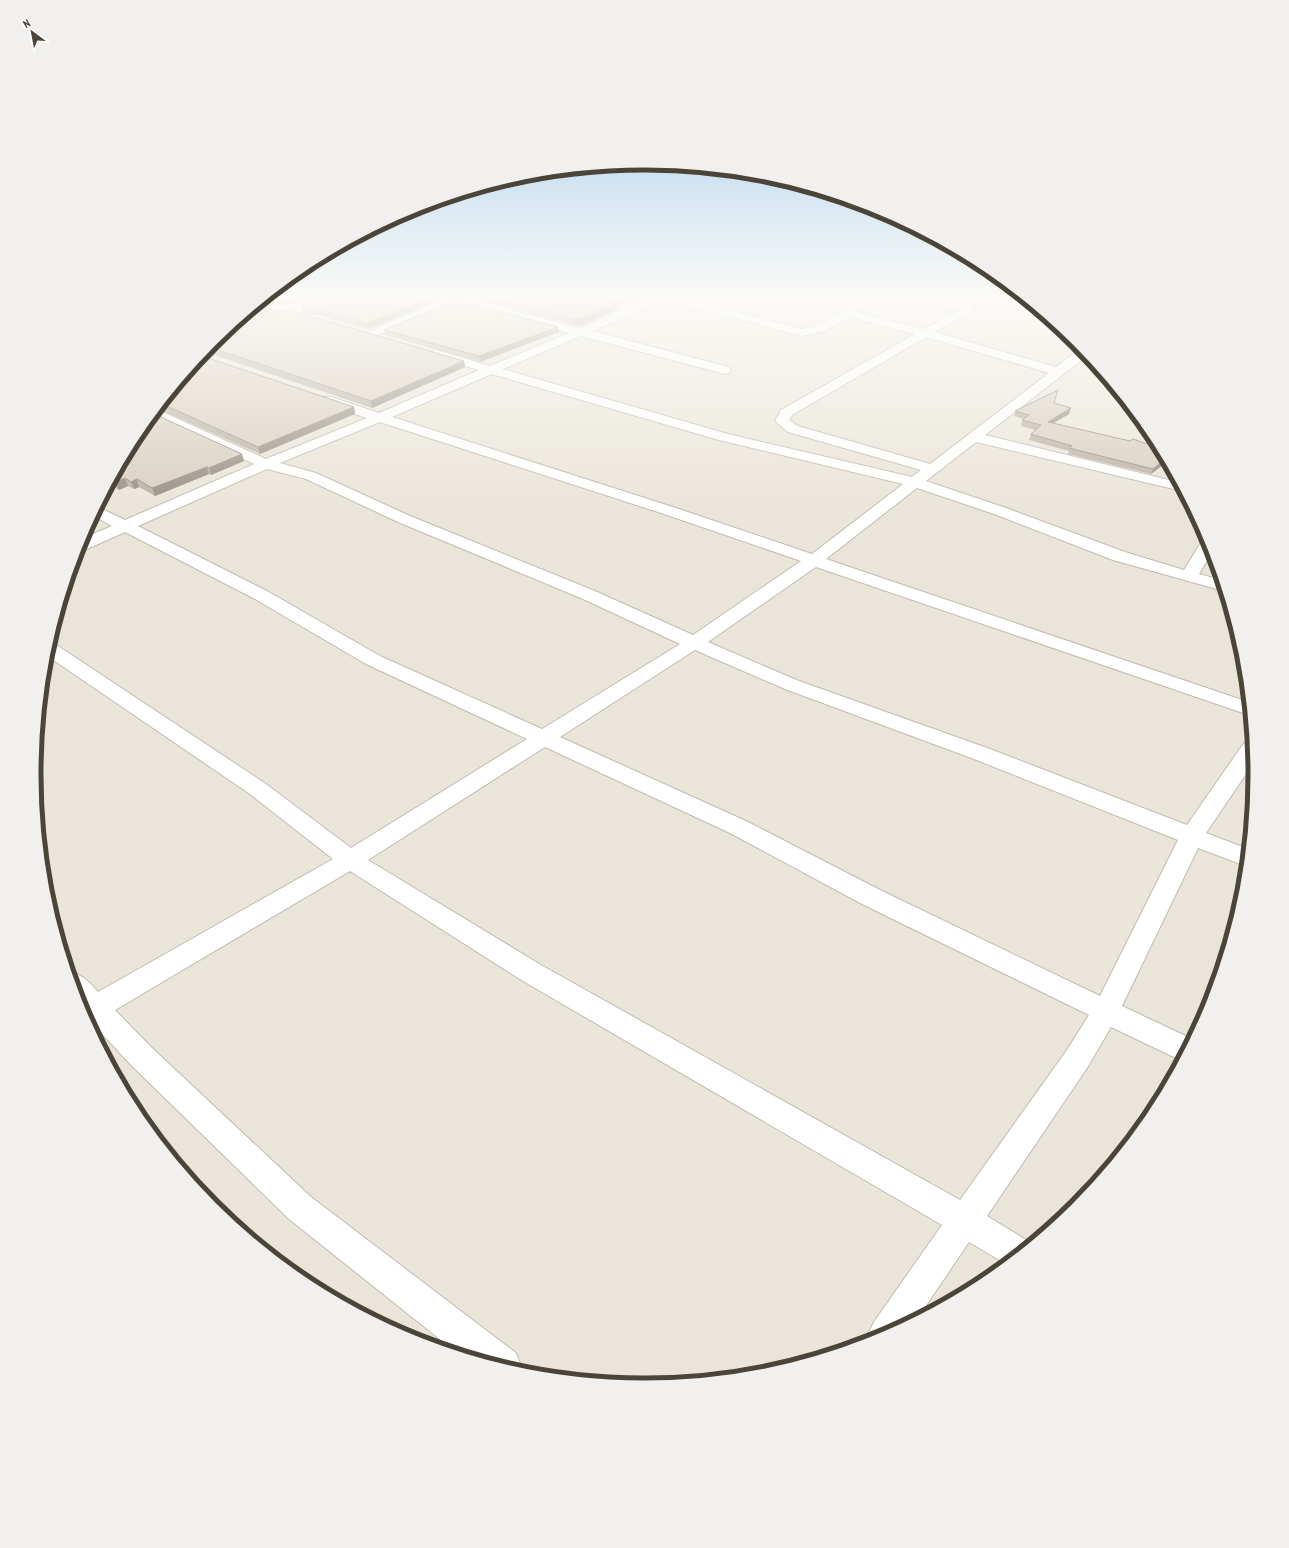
<svg xmlns="http://www.w3.org/2000/svg" width="1289" height="1548" font-family="'PT Sans Narrow',sans-serif">
<style>
.residential{fill:#eae5da}
.lines{fill:none;stroke-linecap:round;stroke-linejoin:round}
.minor-casing{stroke:#c2bbae;stroke-width:2}
.minor{fill:#fff;fill-rule:evenodd}
.wall{fill:#bab2a6}
.shaded-wall{fill:#979187}
.building{fill:#d8cfc1;stroke:#979187}
.rim{fill:none;stroke:#4b4439;stroke-width:5}
</style>
<rect width="100%" height="100%" fill="#f6f3ec"/>
<path class="residential" d="M 272,294 L 1017,294 L 1076,342 L 1152,435 L 1209,541 L 1243,655 L 1255,774 L 1243,893 L 1208,1008 L 1152,1113 L 1076,1206 L 983,1282 L 878,1338 L 763,1373 L 644,1384 L 525,1373 L 411,1338 L 305,1281 L 213,1206 L 137,1113 L 80,1007 L 46,893 L 34,774 L 46,655 L 81,540 L 137,435 L 213,342 Z"/>
<g class="lines">
<defs>
<path id="minor" d="M 430,294 L 448,294 L 579,328 L 650,298 L 649,296 L 650,294 L 675,294 L 672,297 L 756,317 L 802,329 L 817,326 L 826,321 L 853,303 L 814,297 L 809,294 L 837,294 L 860,298 L 864,294 L 882,294 L 954,302 L 973,307 L 975,309 L 973,311 L 935,332 L 1056,367 L 1080,349 L 1082,349 L 1087,356 L 985,435 L 1177,482 L 1182,491 L 976,442 L 926,481 L 1006,508 L 1125,552 L 1184,570 L 1203,539 L 1207,538 L 1212,552 L 1199,574 L 1221,580 L 1224,591 L 1113,560 L 994,514 L 917,488 L 826,559 L 1248,702 L 1249,715 L 816,567 L 708,642 L 799,681 L 990,749 L 1187,825 L 1244,743 L 1252,741 L 1254,762 L 1206,833 L 1248,849 L 1246,866 L 1198,848 L 1122,1006 L 1192,1039 L 1180,1060 L 1111,1027 L 1087,1068 L 987,1216 L 1031,1243 L 1006,1264 L 969,1242 L 919,1316 L 878,1338 L 871,1340 L 868,1334 L 874,1322 L 942,1225 L 523,981 L 350,871 L 115,1010 L 151,1047 L 311,1197 L 516,1353 L 521,1366 L 519,1371 L 456,1352 L 289,1219 L 131,1065 L 92,1023 L 89,1024 L 80,1007 L 70,974 C 82,972 91,985 98,992 L 333,859 L 250,794 L 46,655 L 49,643 L 55,644 L 266,784 L 351,848 L 527,739 L 366,664 L 255,599 L 125,532 L 85,550 L 77,551 L 81,539 L 112,526 L 94,516 L 98,507 L 125,520 L 254,464 L 152,417 L 158,410 L 266,459 L 367,418 L 321,403 L 319,400 L 321,397 L 331,397 L 379,413 L 479,370 L 432,357 L 430,354 L 432,351 L 436,350 L 490,366 L 569,333 L 456,303 L 373,337 L 365,337 L 363,335 L 365,333 L 444,300 L 431,296 ZM 871,299 L 954,308 L 959,310 L 924,329 L 855,312 ZM 662,301 L 749,322 L 802,336 L 825,331 L 849,317 L 915,334 L 781,410 L 775,421 L 788,432 L 921,470 L 912,477 L 728,434 L 503,369 L 581,336 L 725,374 L 729,373 L 731,370 L 729,367 L 592,331 ZM 926,337 L 1049,373 L 930,464 L 798,426 L 789,420 L 792,415 ZM 492,374 L 719,440 L 903,484 L 812,554 L 676,508 L 392,417 ZM 380,422 L 664,514 L 801,561 L 693,635 L 595,591 L 410,516 L 316,473 L 280,463 ZM 267,469 L 306,479 L 398,522 L 583,599 L 680,644 L 542,729 L 380,656 L 267,591 L 138,526 ZM 695,650 L 785,689 L 974,759 L 1178,840 L 1100,996 L 880,890 L 746,821 L 560,737 ZM 545,747 L 730,833 L 862,904 L 1089,1015 L 1067,1050 L 960,1200 L 541,965 L 368,860 Z
M 264,300 L 317,316 L 319,318 L 317,320 L 313,321 L 258,305 Z"/>
</defs>
<use href="#minor" class="minor-casing"/>
<use href="#minor" class="minor"/>
</g>
<path class="wall" d="M 272,294 L 320,294 L 287,305 L 265,299 Z
M 454,294 L 648,294 L 616,307 L 616,310 L 582,325 L 575,325 Z
M 440,300 L 368,329 L 303,311 L 302,305 Z
M 558,327 L 559,332 L 480,362 L 385,335 L 384,330 Z
M 213,342 L 464,361 L 465,367 L 372,408 L 205,352 Z
M 202,356 L 354,407 L 355,414 L 260,454 L 158,409 Z
M 1054,403 L 1069,414 L 1053,423 L 1167,462 L 1151,474 L 1068,454 L 1069,451 L 1029,440 L 1031,434 L 1036,430 L 1021,426 L 1022,420 L 1024,419 L 1014,416 L 1015,411 Z
M 137,435 L 244,461 L 211,475 L 209,474 L 155,496 L 139,487 L 134,489 L 128,486 L 119,490 L 110,485 Z"/>
<path class="shaded-wall" d="M 301,294 L 320,294 L 287,305 L 286,299 Z
M 439,294 L 440,300 L 368,329 L 367,323 Z
M 632,294 L 648,294 L 616,307 L 616,310 L 582,325 L 575,325 L 575,319 L 609,303 Z
M 270,305 L 271,311 L 237,322 L 251,311 Z
M 558,327 L 559,332 L 480,362 L 479,356 Z
M 464,361 L 465,367 L 372,408 L 371,401 Z
M 354,407 L 355,414 L 260,454 L 258,447 Z
M 1071,408 L 1069,414 L 1047,427 L 1048,422 Z
M 242,454 L 244,461 L 211,475 L 209,468 Z
M 1165,459 L 1167,462 L 1151,474 L 1153,469 Z
M 207,467 L 209,474 L 155,496 L 152,488 Z
M 125,478 L 128,486 L 119,490 L 116,482 Z
M 137,479 L 139,487 L 134,489 L 131,482 Z"/>
<path class="building" d="M 272,294 L 301,294 L 286,299 L 270,295 Z
M 332,294 L 439,294 L 367,323 L 302,305 Z
M 477,294 L 632,294 L 609,303 L 615,304 L 582,318 L 575,319 Z
M 456,300 L 558,327 L 479,356 L 384,330 Z
M 262,302 L 270,305 L 251,311 Z
M 286,309 L 464,361 L 371,401 L 209,347 L 213,342 L 230,328 Z
M 202,356 L 354,407 L 258,447 L 162,404 Z
M 1058,390 L 1054,403 L 1071,408 L 1048,422 L 1130,441 L 1133,439 L 1159,448 L 1165,459 L 1153,469 L 1069,448 L 1072,446 L 1031,434 L 1041,425 L 1022,420 L 1029,415 L 1015,411 Z
M 154,414 L 242,454 L 209,468 L 207,467 L 152,488 L 137,479 L 131,482 L 125,478 L 116,482 L 113,480 L 137,435 Z"/>
<linearGradient id="sky" x2="0" y2="1"><stop stop-color="#8fc1ec"/><stop offset="0.58" stop-color="#fbfaf6"/><stop offset="1" stop-color="#fbfaf6" stop-opacity="0"/></linearGradient>
<rect width="1289" height="511" fill="url(#sky)"/>
<path d="M0 0H1289V1548H0ZM644 170H645A603 603 0 0 1 1248 773V775A603 603 0 0 1 645 1378H644A603 603 0 0 1 41 775V773A603 603 0 0 1 644 170Z" fill="#f1f0ef" fill-rule="evenodd"/>
<path class="rim" d="M644 170H645A603 603 0 0 1 1248 773V775A603 603 0 0 1 645 1378H644A603 603 0 0 1 41 775V773A603 603 0 0 1 644 170Z"/>
<g transform="translate(32 32) rotate(328)" stroke="#ffffff" stroke-width="3" paint-order="stroke">
<path d="M0-3L7 15L0 10L-7 15Z" fill="#4b4439"/>
<text y="-6" font-size="11" font-weight="bold" text-anchor="middle" fill="#4b4439">N</text>
</g>
</svg>
